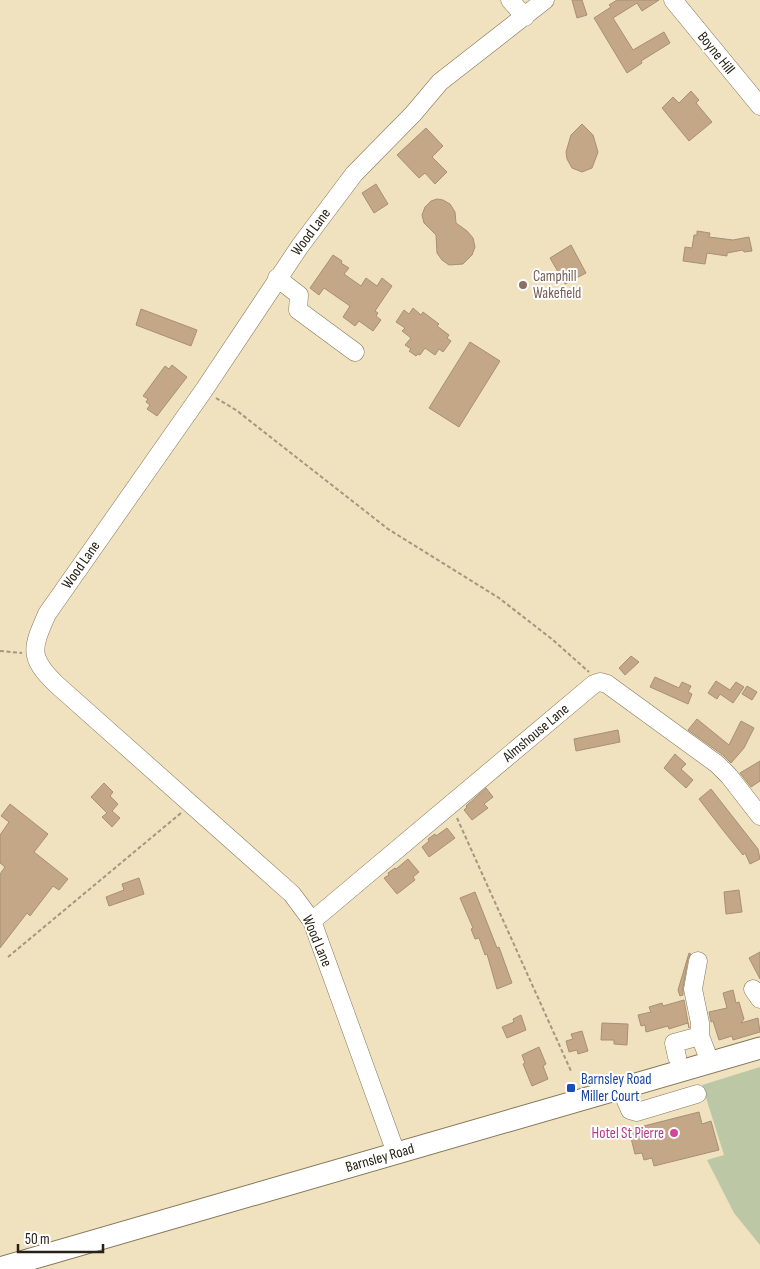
<svg xmlns="http://www.w3.org/2000/svg" width="760" height="1269" font-family="'Sofia Sans Condensed',sans-serif">
<style>
.green{fill:#bcc8a5}
.building{fill:#c3a786;stroke:#a79074}
.lines{fill:none;stroke-linecap:round;stroke-linejoin:round}
.minor-casing{stroke:#847758;stroke-width:19}
.major-casing{stroke:#847758;stroke-width:23}
.path{stroke:#a3987e;stroke-width:2;stroke-dasharray:4 2.5;stroke-linecap:butt}
.minor{stroke:#fff;stroke-width:18}
.major{stroke:#fff;stroke-width:21}
.education-dot{fill:#8d6e63;stroke:#fff;stroke-width:2}
.transit-dot{fill:#1a4fb4;stroke:#fff;stroke-width:2}
.hotel-dot{fill:#d1479c;stroke:#fff;stroke-width:2}
.labels{text-anchor:middle;dominant-baseline:central;stroke-width:4;stroke-linejoin:round;paint-order:stroke}
.street-label{font-size:15px;fill:#272215;stroke:#fff}
.education-label{font-size:15px;fill:#785e54;stroke:#fff;text-anchor:start}
.transit-label{font-size:15px;fill:#164399;stroke:#fff;text-anchor:start}
.hotel-label{font-size:15px;fill:#b23c85;stroke:#fff;text-anchor:end}
</style>
<rect width="100%" height="100%" fill="#f0e1bf"/>
<path class="green" d="M 760,1067 L 760,1245 L 734,1213 L 707,1160 L 724,1155 L 702,1085 Z"/>
<path class="building" d="M 572,0 L 582,0 L 587,15 L 577,18 Z
M 617,0 L 659,0 L 642,11 L 637,3 L 613,18 L 633,50 L 664,32 L 670,43 L 641,61 L 642,63 L 627,73 L 594,18 L 611,7 L 609,5 Z
M 691,91 L 699,100 L 696,103 L 712,122 L 689,141 L 662,108 L 673,97 L 679,103 Z
M 582,124 L 593,135 L 598,152 L 592,168 L 582,172 L 572,168 L 567,159 L 566,152 L 571,135 Z
M 426,128 L 443,146 L 432,157 L 447,172 L 435,184 L 425,173 L 419,178 L 397,155 Z
M 376,184 L 388,204 L 374,213 L 362,193 Z
M 437,199 L 443,200 L 450,204 L 455,212 L 456,223 L 467,231 L 473,238 L 475,247 L 472,255 L 463,264 L 449,265 L 442,260 L 437,253 L 436,235 L 424,223 L 422,215 L 425,207 L 431,201 Z
M 697,231 L 710,233 L 709,237 L 733,240 L 749,237 L 752,251 L 744,252 L 743,250 L 727,253 L 727,256 L 707,253 L 705,264 L 683,261 L 685,247 L 692,248 L 694,235 L 697,235 Z
M 571,245 L 586,273 L 565,284 L 550,258 Z
M 333,255 L 342,261 L 341,263 L 349,268 L 344,274 L 361,286 L 366,278 L 377,286 L 382,278 L 392,286 L 375,311 L 378,313 L 376,316 L 381,320 L 373,331 L 359,321 L 355,326 L 343,317 L 350,306 L 324,288 L 319,295 L 310,288 Z
M 413,308 L 421,315 L 423,312 L 439,324 L 437,326 L 449,335 L 447,338 L 451,341 L 443,352 L 439,349 L 435,355 L 425,348 L 420,355 L 418,354 L 416,356 L 409,351 L 411,349 L 405,345 L 411,338 L 402,331 L 405,328 L 396,322 L 404,310 L 409,314 Z
M 141,309 L 197,330 L 191,346 L 136,325 Z
M 470,342 L 500,361 L 459,427 L 429,408 Z
M 172,365 L 187,377 L 157,416 L 147,409 L 150,405 L 146,402 L 148,399 L 143,396 L 165,366 L 169,369 Z
M 631,656 L 639,662 L 625,675 L 619,668 Z
M 655,677 L 679,688 L 682,682 L 691,686 L 688,692 L 692,694 L 688,704 L 650,687 Z
M 716,681 L 730,690 L 736,682 L 744,687 L 733,703 L 720,694 L 717,699 L 708,693 Z
M 747,686 L 757,692 L 752,700 L 742,694 Z
M 697,719 L 729,745 L 741,721 L 754,728 L 744,748 L 731,763 L 723,755 L 688,730 Z
M 618,730 L 620,742 L 576,751 L 574,739 Z
M 675,754 L 686,764 L 681,769 L 693,780 L 686,788 L 664,768 Z
M 760,761 L 760,781 L 751,787 L 740,773 Z
M 104,783 L 113,792 L 110,796 L 118,804 L 112,811 L 120,818 L 112,827 L 102,817 L 107,813 L 91,797 Z
M 486,788 L 493,797 L 484,804 L 488,808 L 472,820 L 464,810 L 467,807 L 466,806 Z
M 711,789 L 758,849 L 760,859 L 750,864 L 745,853 L 743,855 L 726,834 L 699,799 Z
M 10,804 L 48,834 L 34,852 L 68,879 L 59,890 L 53,886 L 30,916 L 27,913 L 0,948 L 0,874 L 5,867 L 0,863 L 0,835 L 9,822 L 1,816 Z
M 447,828 L 455,838 L 429,857 L 422,847 L 429,841 L 428,839 L 435,834 L 436,836 Z
M 408,859 L 419,872 L 413,877 L 415,880 L 397,894 L 384,878 L 389,875 L 388,873 L 395,868 L 396,869 Z
M 139,878 L 144,894 L 109,906 L 106,897 L 124,890 L 122,884 Z
M 739,890 L 742,912 L 726,914 L 724,892 Z
M 475,892 L 497,948 L 499,947 L 512,983 L 497,989 L 487,954 L 485,955 L 479,938 L 475,939 L 471,929 L 473,928 L 460,898 Z
M 760,952 L 760,979 L 749,958 Z
M 689,953 L 691,954 L 688,959 L 683,987 L 683,995 L 680,996 L 678,990 Z
M 733,990 L 736,1003 L 739,1002 L 744,1019 L 741,1023 L 758,1018 L 760,1032 L 733,1040 L 732,1036 L 719,1040 L 713,1021 L 711,1022 L 709,1012 L 727,1008 L 723,993 Z
M 684,1000 L 689,1028 L 688,1023 L 669,1029 L 668,1026 L 646,1032 L 645,1025 L 641,1026 L 638,1015 L 651,1012 L 649,1007 L 662,1003 L 663,1006 Z
M 521,1015 L 526,1030 L 507,1038 L 502,1027 L 514,1022 L 513,1019 Z
M 602,1023 L 628,1024 L 627,1045 L 614,1044 L 614,1040 L 601,1040 Z
M 582,1031 L 588,1051 L 578,1054 L 577,1050 L 569,1052 L 566,1041 L 573,1039 L 571,1034 Z
M 539,1047 L 546,1064 L 543,1066 L 548,1079 L 532,1086 L 523,1064 L 525,1063 L 522,1055 Z
M 699,1112 L 702,1124 L 711,1121 L 719,1150 L 654,1166 L 652,1158 L 644,1160 L 642,1153 L 635,1154 L 631,1138 L 634,1137 L 632,1129 Z"/>
<g class="lines">
<defs>
<path id="minor" d="M 510,0 L 525,17
M 673,0 L 760,106
M 277,278 L 299,295 L 298,310 L 355,352
M 312,921 L 594,684 L 600,682 L 607,684 L 717,764 L 729,776 L 760,816
M 698,961 L 693,989 L 700,1023 L 700,1036
M 753,989 L 760,999
M 677,1057 L 674,1043 L 700,1036 L 710,1062
M 621,1089 L 630,1110 L 637,1112 L 697,1094
M 396,1153 L 312,921 L 292,894 L 56,684 C 28,657 32,648 47,614 L 204,390 L 300,246 L 354,174 L 413,114 L 440,82 L 545,0"/>
<path id="major" d="M 0,1268 L 760,1048"/>
</defs>
<use href="#minor" class="minor-casing"/>
<use href="#major" class="major-casing"/>
<path class="path" d="M 216,398 L 236,410 L 388,529 L 499,598 L 553,640 L 589,672
M 0,651 L 22,653
M 457,818 L 571,1071
M 8,957 L 181,813"/>
<use href="#minor" class="minor"/>
<use href="#major" class="major"/>
</g>
<circle class="education-dot" cx="523" cy="285" r="5"/>
<rect class="transit-dot" x="566" y="1083" width="10" height="10" rx="2.5"/>
<circle class="hotel-dot" cx="674" cy="1133" r="5"/>
<g class="labels">
<g class="street-label">
<text transform="translate(716 53) rotate(51)">Boyne Hill</text>
<text transform="translate(311 232) rotate(-53)">Wood Lane</text>
<text transform="translate(81 565) rotate(-55)">Wood Lane</text>
<text transform="translate(536 733) rotate(-40)">Almshouse Lane</text>
<text transform="translate(317 941) rotate(67)">Wood Lane</text>
<text transform="translate(380 1158) rotate(-16)">Barnsley Road</text>
</g>
<g class="education-label">
<text x="533" y="276">Camphill<tspan x="533" dy="17">Wakefield</tspan></text>
</g>
<g class="transit-label">
<text x="581" y="1079">Barnsley Road<tspan x="581" dy="17">Miller Court</tspan></text>
</g>
<g class="hotel-label">
<text x="664" y="1133">Hotel St Pierre</text>
</g>
</g>
<path d="M18 1244v8h85v-8" fill="none" stroke="#272215" stroke-width="2.5"/>
<text x="25" y="1244" font-size="15" fill="#272215" stroke="#ffffff" stroke-width="4" paint-order="stroke">50 m</text>
</svg>
